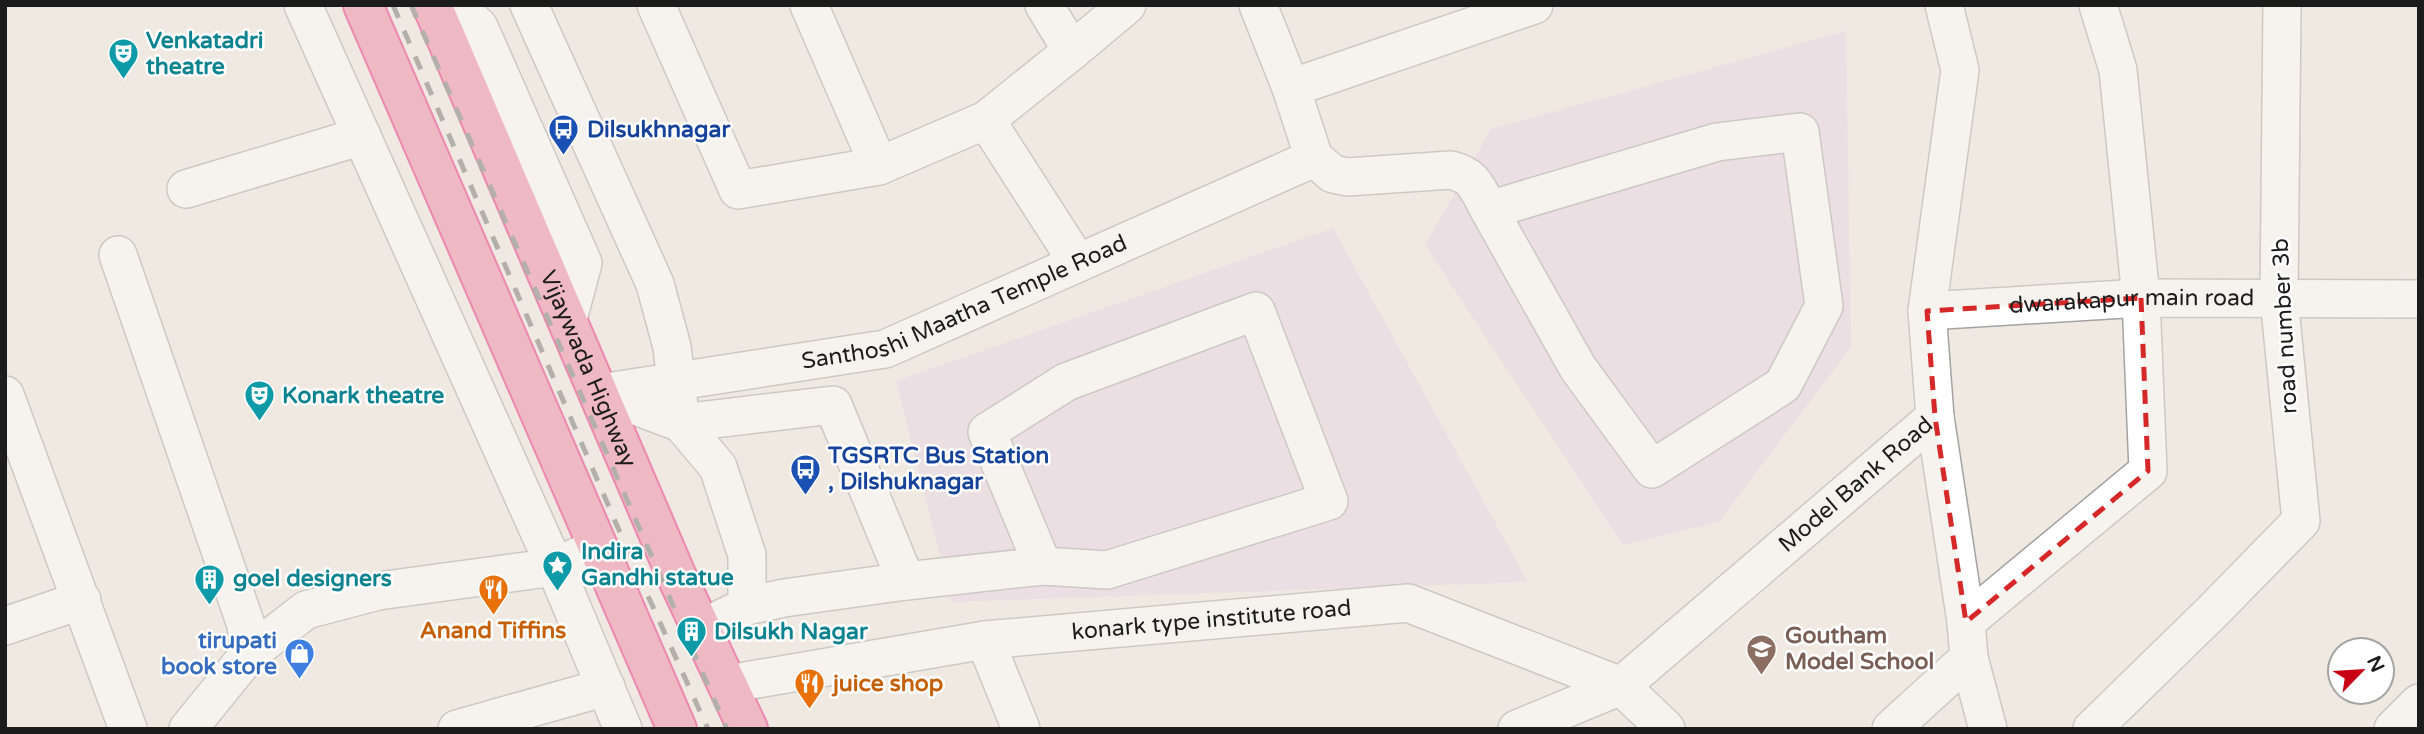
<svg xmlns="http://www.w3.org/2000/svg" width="2424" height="734" font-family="'Varela Round',sans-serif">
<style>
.industrial{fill:#e9d2e7}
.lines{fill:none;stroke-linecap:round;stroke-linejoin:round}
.minor-casing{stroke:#a3a3a3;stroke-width:40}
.highway-casing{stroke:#e91272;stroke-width:42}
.minor{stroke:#fff;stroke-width:37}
.highway{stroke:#ef7fa0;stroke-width:38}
.rail{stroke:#6a6a6a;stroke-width:5;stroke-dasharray:14 14;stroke-linecap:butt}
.marked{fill:none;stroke:#d62828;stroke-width:5;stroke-dasharray:14 9;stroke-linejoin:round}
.labels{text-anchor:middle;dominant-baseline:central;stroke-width:5;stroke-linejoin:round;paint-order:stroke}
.culture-label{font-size:23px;font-weight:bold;fill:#0d838f;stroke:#fff;text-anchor:start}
.transit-label{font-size:23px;font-weight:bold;fill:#164399;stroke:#fff;text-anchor:start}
.street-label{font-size:23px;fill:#1c1c1c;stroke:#fff}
.food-label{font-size:23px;font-weight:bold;fill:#c56008;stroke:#fff}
.education-label{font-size:23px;font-weight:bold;fill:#785e54;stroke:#fff;text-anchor:start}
.shop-label{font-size:23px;font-weight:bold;fill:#366cbe;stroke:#fff;text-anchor:end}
</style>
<rect width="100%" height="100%" fill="#efe9e1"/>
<path class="industrial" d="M 1846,31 L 1851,347 L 1719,522 L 1623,545 L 1425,245 L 1491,129 Z
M 1333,228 L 1528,582 L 952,602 L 896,381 Z"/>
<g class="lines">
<defs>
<g id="minor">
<path d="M 303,5 L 555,567 L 623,729"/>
<path d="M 455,5 L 479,27 L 583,263 L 568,319"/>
<path d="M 529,5 L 655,284 L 672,347 L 681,423 L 833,405 L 906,581 L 784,598 L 747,606"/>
<path d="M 656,5 L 738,190 L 879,166 L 986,120 L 1072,51"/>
<path d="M 809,5 L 879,166"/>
<path d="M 1044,5 L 1072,51 L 1127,5"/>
<path d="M 1258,5 L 1291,88 L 1314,158"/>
<path d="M 1291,88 L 1534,5"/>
<path d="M 986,120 L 1078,263"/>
<path d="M 1314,158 L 1333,174 L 1347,177 L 1451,170 C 1475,176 1477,188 1489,210 L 1578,368 L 1652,469 L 1783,385 L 1824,306 L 1800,132 L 1717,142 L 1489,210"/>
<path d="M 186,189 L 362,136"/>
<path d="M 118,255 L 246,625 L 249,654"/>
<path id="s1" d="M 1927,311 L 2141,298 L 2419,299"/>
<path id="s2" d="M 600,393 L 885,349 L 1314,158"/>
<path d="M 601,393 L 681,423 L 718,467 L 747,555 L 747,606 L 702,628"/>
<path d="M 5,395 L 128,729"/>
<path d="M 1935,417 L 1966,622 L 1969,658 L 1988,729"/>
<path d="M 906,581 L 1043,566 L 987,432 L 1066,382 L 1256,311 L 1329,501 L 1107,570 L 1043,566"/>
<path d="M 1966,622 L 2148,471 L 2141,298 L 2118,70 L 2098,5"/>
<path d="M 5,626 L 82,600"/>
<path d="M 985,640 L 1021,729"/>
<path id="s3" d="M 728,684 L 985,640 L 1408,603 L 1621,686 L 1666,729"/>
<path d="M 188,729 L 249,654 L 306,610 L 378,591 L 555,567 L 598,547"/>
<path d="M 457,729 L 606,687"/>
<path id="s4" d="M 1517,729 L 1621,686 L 1935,417 L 1927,311 L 1960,70 L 1944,5"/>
<path d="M 1891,729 L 1969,658"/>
<path d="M 2092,729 L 2213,611 L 2301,521 L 2279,298 L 2282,5"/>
<path d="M 2393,729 L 2419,703"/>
</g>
<g id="highway">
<path d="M 363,5 L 677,729"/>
<path id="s5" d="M 432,5 L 677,577 L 748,729"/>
</g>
</defs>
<use href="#minor" class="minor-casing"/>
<use href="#highway" class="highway-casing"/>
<use href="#minor" class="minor"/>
<use href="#highway" class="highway"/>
<path class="rail" d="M 393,5 L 634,565 L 708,729
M 411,5 L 727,729"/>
</g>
<path d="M0 0H2424V734H0ZM 2141,298 L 2148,471 L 1966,622 L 1935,417 L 1927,311 Z" fill="#efe9e1" fill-opacity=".55" fill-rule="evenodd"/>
<path class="marked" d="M 2141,298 L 2148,471 L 1966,622 L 1935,417 L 1927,311 Z"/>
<defs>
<symbol id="theatre-pin" viewBox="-11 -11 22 30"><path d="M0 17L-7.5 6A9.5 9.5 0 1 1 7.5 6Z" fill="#0f9aa8" stroke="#fff"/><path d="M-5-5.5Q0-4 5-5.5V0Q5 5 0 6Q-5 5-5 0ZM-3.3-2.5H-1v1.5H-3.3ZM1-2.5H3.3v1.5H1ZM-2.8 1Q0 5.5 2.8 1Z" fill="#fff"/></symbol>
<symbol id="bus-pin" viewBox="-11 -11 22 30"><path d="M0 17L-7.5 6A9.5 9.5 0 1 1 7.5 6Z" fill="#1a4fb4" stroke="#fff"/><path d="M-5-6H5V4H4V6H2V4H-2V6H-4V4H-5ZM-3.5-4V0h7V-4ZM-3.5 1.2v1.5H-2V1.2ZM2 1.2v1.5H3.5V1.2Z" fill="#fff"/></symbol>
<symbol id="sight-pin" viewBox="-11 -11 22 30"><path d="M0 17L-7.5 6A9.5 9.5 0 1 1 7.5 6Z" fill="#0f9aa8" stroke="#fff"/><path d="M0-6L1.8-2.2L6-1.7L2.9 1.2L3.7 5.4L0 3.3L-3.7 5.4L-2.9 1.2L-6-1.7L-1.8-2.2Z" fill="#fff"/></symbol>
<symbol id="building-pin" viewBox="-11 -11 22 30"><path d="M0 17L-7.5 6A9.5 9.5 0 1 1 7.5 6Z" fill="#0f9aa8" stroke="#fff"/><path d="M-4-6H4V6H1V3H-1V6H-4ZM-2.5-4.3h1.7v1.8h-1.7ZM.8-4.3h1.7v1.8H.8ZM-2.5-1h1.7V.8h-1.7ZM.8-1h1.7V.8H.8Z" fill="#fff"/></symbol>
<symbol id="restaurant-pin" viewBox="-11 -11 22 30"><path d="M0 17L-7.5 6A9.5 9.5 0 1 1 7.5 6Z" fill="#e8710a" stroke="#fff"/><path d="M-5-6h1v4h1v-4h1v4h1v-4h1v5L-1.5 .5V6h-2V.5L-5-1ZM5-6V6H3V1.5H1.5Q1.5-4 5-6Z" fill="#fff"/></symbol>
<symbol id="school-pin" viewBox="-11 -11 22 30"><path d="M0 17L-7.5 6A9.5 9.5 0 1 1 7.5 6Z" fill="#8d6e63" stroke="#fff"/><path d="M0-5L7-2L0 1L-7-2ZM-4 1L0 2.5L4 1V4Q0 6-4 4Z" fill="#fff"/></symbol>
<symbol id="shop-pin" viewBox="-11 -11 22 30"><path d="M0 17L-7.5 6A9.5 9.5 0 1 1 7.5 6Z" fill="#3f7fe0" stroke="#fff"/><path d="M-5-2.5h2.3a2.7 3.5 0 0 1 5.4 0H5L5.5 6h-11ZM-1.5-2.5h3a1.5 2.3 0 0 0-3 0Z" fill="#fff"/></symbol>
</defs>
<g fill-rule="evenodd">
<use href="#theatre-pin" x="106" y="36" width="35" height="47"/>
<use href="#bus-pin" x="546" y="112" width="35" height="47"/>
<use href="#theatre-pin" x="242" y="378" width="35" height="47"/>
<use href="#bus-pin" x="788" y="452" width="35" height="47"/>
<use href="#sight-pin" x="540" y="548" width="35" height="47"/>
<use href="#building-pin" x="192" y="562" width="35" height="47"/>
<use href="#restaurant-pin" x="476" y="572" width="35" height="47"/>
<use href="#building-pin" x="674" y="614" width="35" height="47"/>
<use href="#school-pin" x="1744" y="632" width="35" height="47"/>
<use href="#shop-pin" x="282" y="636" width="35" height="47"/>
<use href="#restaurant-pin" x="792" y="666" width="35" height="47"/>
</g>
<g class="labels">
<g class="culture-label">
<text x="146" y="41">Venkatadri<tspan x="146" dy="26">theatre</tspan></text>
<text x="282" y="396">Konark theatre</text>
<text x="581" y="552">Indira<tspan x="581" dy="26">Gandhi statue</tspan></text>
<text x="233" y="579">goel designers</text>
<text x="714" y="632">Dilsukh Nagar</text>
</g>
<g class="transit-label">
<text x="587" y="130">Dilsukhnagar</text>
<text x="828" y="456">TGSRTC Bus Station<tspan x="828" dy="26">, Dilshuknagar</tspan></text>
</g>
<g class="street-label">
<text stroke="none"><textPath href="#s2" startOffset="378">Santhoshi Maatha Temple Road</textPath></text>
<text stroke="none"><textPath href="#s1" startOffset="205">dwarakapur main road</textPath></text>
<text transform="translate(2285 326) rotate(-93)">road number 3b</text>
<text stroke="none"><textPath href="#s5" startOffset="396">Vijaywada Highway</textPath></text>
<text stroke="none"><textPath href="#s4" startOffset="422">Model Bank Road</textPath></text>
<text stroke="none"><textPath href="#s3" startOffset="488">konark type institute road</textPath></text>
</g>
<g class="food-label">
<text x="493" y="631">Anand Tiffins</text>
<text x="833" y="684" text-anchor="start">juice shop</text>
</g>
<g class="education-label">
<text x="1785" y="636">Goutham<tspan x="1785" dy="26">Model School</tspan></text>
</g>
<g class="shop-label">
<text x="277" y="641">tirupati<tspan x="277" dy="26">book store</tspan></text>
</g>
</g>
<rect width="2424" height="734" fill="none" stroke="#1c1c1c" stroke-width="14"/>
<g transform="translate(2361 671) rotate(65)"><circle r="33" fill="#ffffff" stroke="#a4a4a4" stroke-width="2"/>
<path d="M0-5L12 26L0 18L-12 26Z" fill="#c80015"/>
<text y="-10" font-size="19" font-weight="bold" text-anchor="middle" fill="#1c1c1c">N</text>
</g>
</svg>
